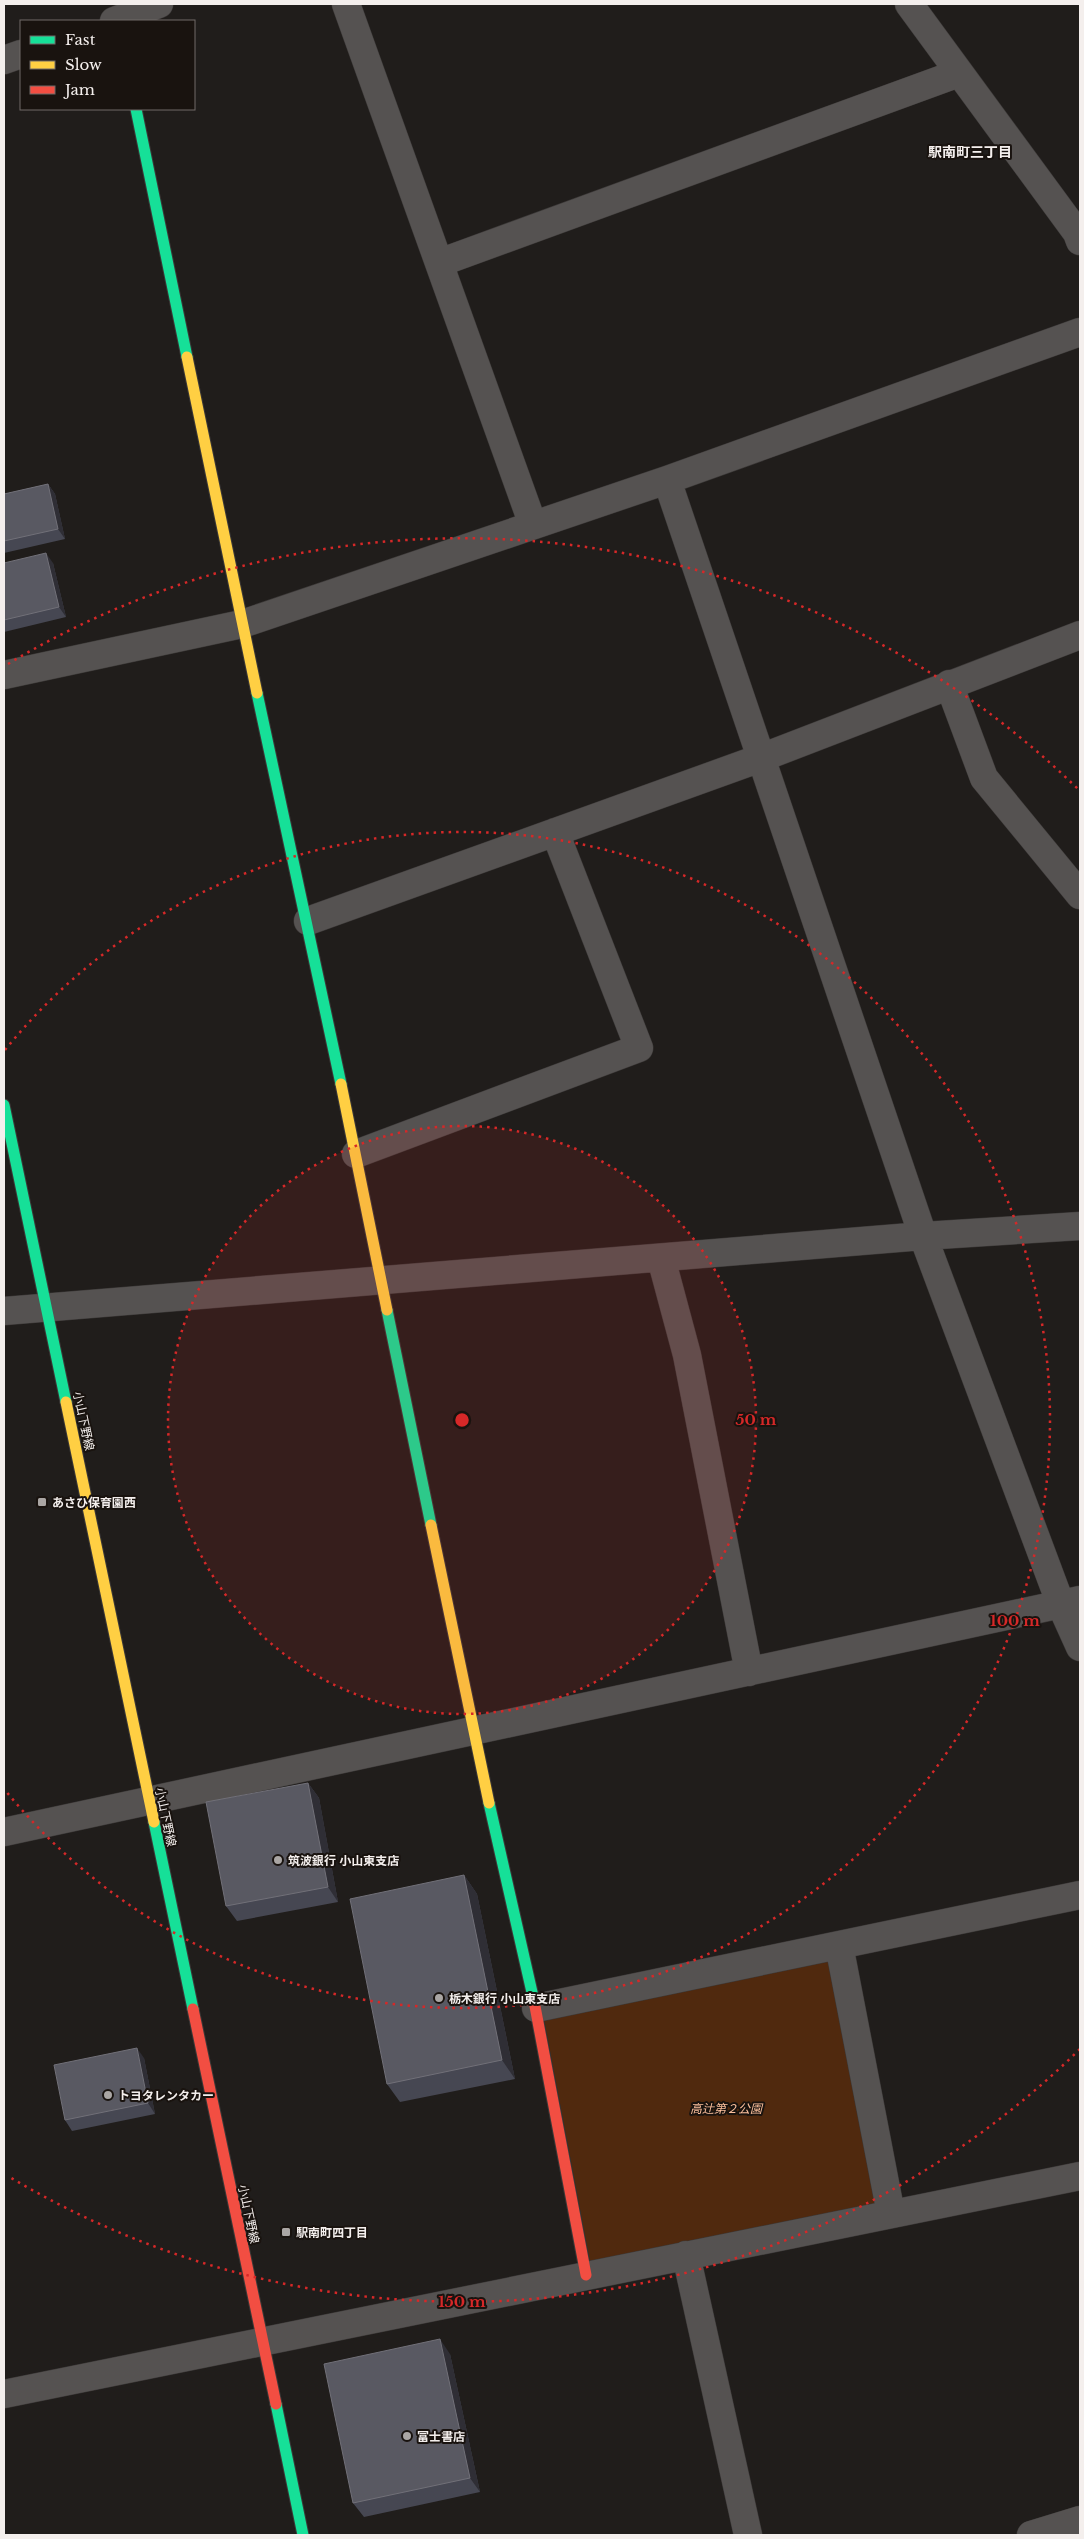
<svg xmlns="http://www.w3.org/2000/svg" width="1084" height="2539" font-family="'Libre Baskerville','Noto Sans JP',serif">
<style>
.green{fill:#50290e}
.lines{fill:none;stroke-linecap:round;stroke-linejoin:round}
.street-casing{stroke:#3c3938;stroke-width:29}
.fast-casing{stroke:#3c3938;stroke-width:13}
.slow-casing{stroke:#3c3938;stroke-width:13}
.jam-casing{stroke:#3c3938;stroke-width:13}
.street{stroke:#555251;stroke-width:28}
.fast{stroke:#16e098;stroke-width:11}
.slow{stroke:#ffcf43;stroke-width:11}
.jam{stroke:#f24e42;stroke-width:11}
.wall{fill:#464752}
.shaded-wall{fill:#2f2e35}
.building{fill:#595962;stroke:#717078}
.ring{fill:none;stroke:#d62828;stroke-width:2.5;stroke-dasharray:2.5 5}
.poi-dot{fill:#aaa6a4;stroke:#19130f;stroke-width:2}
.labels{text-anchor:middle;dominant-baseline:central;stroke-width:4;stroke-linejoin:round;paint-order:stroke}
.street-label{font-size:12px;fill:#f4efed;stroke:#19130f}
.poi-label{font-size:12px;font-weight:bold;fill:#f4efed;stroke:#19130f;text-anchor:start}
.park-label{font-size:12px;font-style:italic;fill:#fdc09d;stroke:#19130f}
.neighbourhood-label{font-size:14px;font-weight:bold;fill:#f4efed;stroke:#19130f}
.centre{fill:#d62828;stroke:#19130f;stroke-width:2.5}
.ring-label{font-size:15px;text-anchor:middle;font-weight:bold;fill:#d62828;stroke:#19130f;stroke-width:4;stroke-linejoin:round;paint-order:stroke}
</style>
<rect width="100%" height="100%" fill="#201d1b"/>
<path class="green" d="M 834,1953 L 883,2209 L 591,2267 L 543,2014 Z"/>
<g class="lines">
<defs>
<path id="street" d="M 346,4 L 533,525
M 909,4 L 1077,233 L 1080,241
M 114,21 L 159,4
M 4,60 L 21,54
M 439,263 L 959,73
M 667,480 L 923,1236 L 1061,1605 L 1080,1647
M 4,675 L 242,624 L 667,480 L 1080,332
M 949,684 L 984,778 L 1080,895
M 308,921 L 761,758 L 1080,635
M 356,1154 L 639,1048 L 555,832
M 661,1258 L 687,1355 L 749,1672
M 4,1311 L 923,1236 L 1080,1226
M 4,1832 L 1080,1600
M 839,1945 L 891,2214
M 536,2008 L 1080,1895
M 686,2255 L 748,2535
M 4,2394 L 1080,2176
M 1031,2535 L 1080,2520"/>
<path id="fast" d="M 136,109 L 187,357
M 257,693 L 341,1084
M 4,1105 L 66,1402
M 387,1310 L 431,1525
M 489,1803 L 534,2001
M 154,1822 L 193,2009
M 276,2404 L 303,2535"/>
<path id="slow" d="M 187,357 L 257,693
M 341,1084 L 387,1310
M 66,1402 L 154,1822
M 431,1525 L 489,1803"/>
<path id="jam" d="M 534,2001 L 586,2275
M 193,2009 L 276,2404"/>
</defs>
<use href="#street" class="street-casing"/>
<use href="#fast" class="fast-casing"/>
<use href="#slow" class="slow-casing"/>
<use href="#jam" class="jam-casing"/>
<use href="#street" class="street"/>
<use href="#fast" class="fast"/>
<use href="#slow" class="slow"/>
<use href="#jam" class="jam"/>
</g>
<path class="wall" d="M 48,484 L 55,494 L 65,539 L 4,553 L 4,494 Z
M 4,563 L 53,563 L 66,617 L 4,632 Z
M 308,1783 L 319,1798 L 338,1902 L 237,1921 L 226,1906 Z
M 464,1875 L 477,1894 L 515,2079 L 400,2102 L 387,2084 Z
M 144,2058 L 155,2114 L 72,2131 L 65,2120 Z
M 450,2354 L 480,2492 L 364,2517 L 353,2503 Z"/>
<path class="shaded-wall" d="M 48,484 L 55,494 L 65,539 L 58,529 Z
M 46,553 L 53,563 L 66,617 L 59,607 Z
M 308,1783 L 319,1798 L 338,1902 L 328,1887 Z
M 464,1875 L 477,1894 L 515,2079 L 502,2060 Z
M 137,2048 L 144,2058 L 155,2114 L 148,2103 Z
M 440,2339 L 450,2354 L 480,2492 L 470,2478 Z"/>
<path class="building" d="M 48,484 L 58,529 L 4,541 L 4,494 Z
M 46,553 L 59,607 L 4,620 L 4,563 Z
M 308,1783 L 328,1887 L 226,1906 L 206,1802 Z
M 464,1875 L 502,2060 L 387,2084 L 350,1899 Z
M 137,2048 L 148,2103 L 65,2120 L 54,2065 Z
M 440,2339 L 470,2478 L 353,2503 L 324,2364 Z"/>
<circle cx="462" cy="1420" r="294" fill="#d62828" fill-opacity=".12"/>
<g class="ring">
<circle cx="462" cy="1420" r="294"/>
<path d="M5 1050A588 588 0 1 1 5 1790"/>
<path d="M1080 2049A882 882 0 0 1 8 2176M8 664A882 882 0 0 1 1080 791"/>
</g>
<g class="poi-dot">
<rect x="37" y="1497" width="10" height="10" rx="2.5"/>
<circle cx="278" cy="1860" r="5"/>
<circle cx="439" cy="1998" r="5"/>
<circle cx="108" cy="2095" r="5"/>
<rect x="281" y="2227" width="10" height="10" rx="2.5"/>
<circle cx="407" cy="2436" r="5"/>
</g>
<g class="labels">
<g class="street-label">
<text transform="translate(84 1421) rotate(78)">小山下野線</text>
<text transform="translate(166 1817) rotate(78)">小山下野線</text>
<text transform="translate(249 2214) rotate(78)">小山下野線</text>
</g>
<g class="poi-label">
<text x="52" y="1502">あさひ保育園西</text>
<text x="288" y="1860">筑波銀行 小山東支店</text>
<text x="449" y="1998">栃木銀行 小山東支店</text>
<text x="118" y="2095">トヨタレンタカー</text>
<text x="296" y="2232">駅南町四丁目</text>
<text x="417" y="2436">富士書店</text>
</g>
<g class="park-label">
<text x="726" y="2108">高辻第２公園</text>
</g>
<g class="neighbourhood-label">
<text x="970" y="152">駅南町三丁目</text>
</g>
</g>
<circle cx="462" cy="1420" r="8" class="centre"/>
<g class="ring-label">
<text x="756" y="1425">50 m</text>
<text x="1015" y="1626">100 m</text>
<text x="462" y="2307">150 m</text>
</g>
<rect width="1084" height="2539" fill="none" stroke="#f4efed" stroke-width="10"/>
<rect x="20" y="20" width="175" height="90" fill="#19130f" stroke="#716b68"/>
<rect x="30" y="36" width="25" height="8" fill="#16e098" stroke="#716b68"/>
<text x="65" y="45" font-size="15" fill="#f4efed">Fast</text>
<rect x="30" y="61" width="25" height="8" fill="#ffcf43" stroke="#716b68"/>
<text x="65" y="70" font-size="15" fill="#f4efed">Slow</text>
<rect x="30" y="86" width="25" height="8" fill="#f24e42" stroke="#716b68"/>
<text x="65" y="95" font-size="15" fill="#f4efed">Jam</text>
</svg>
